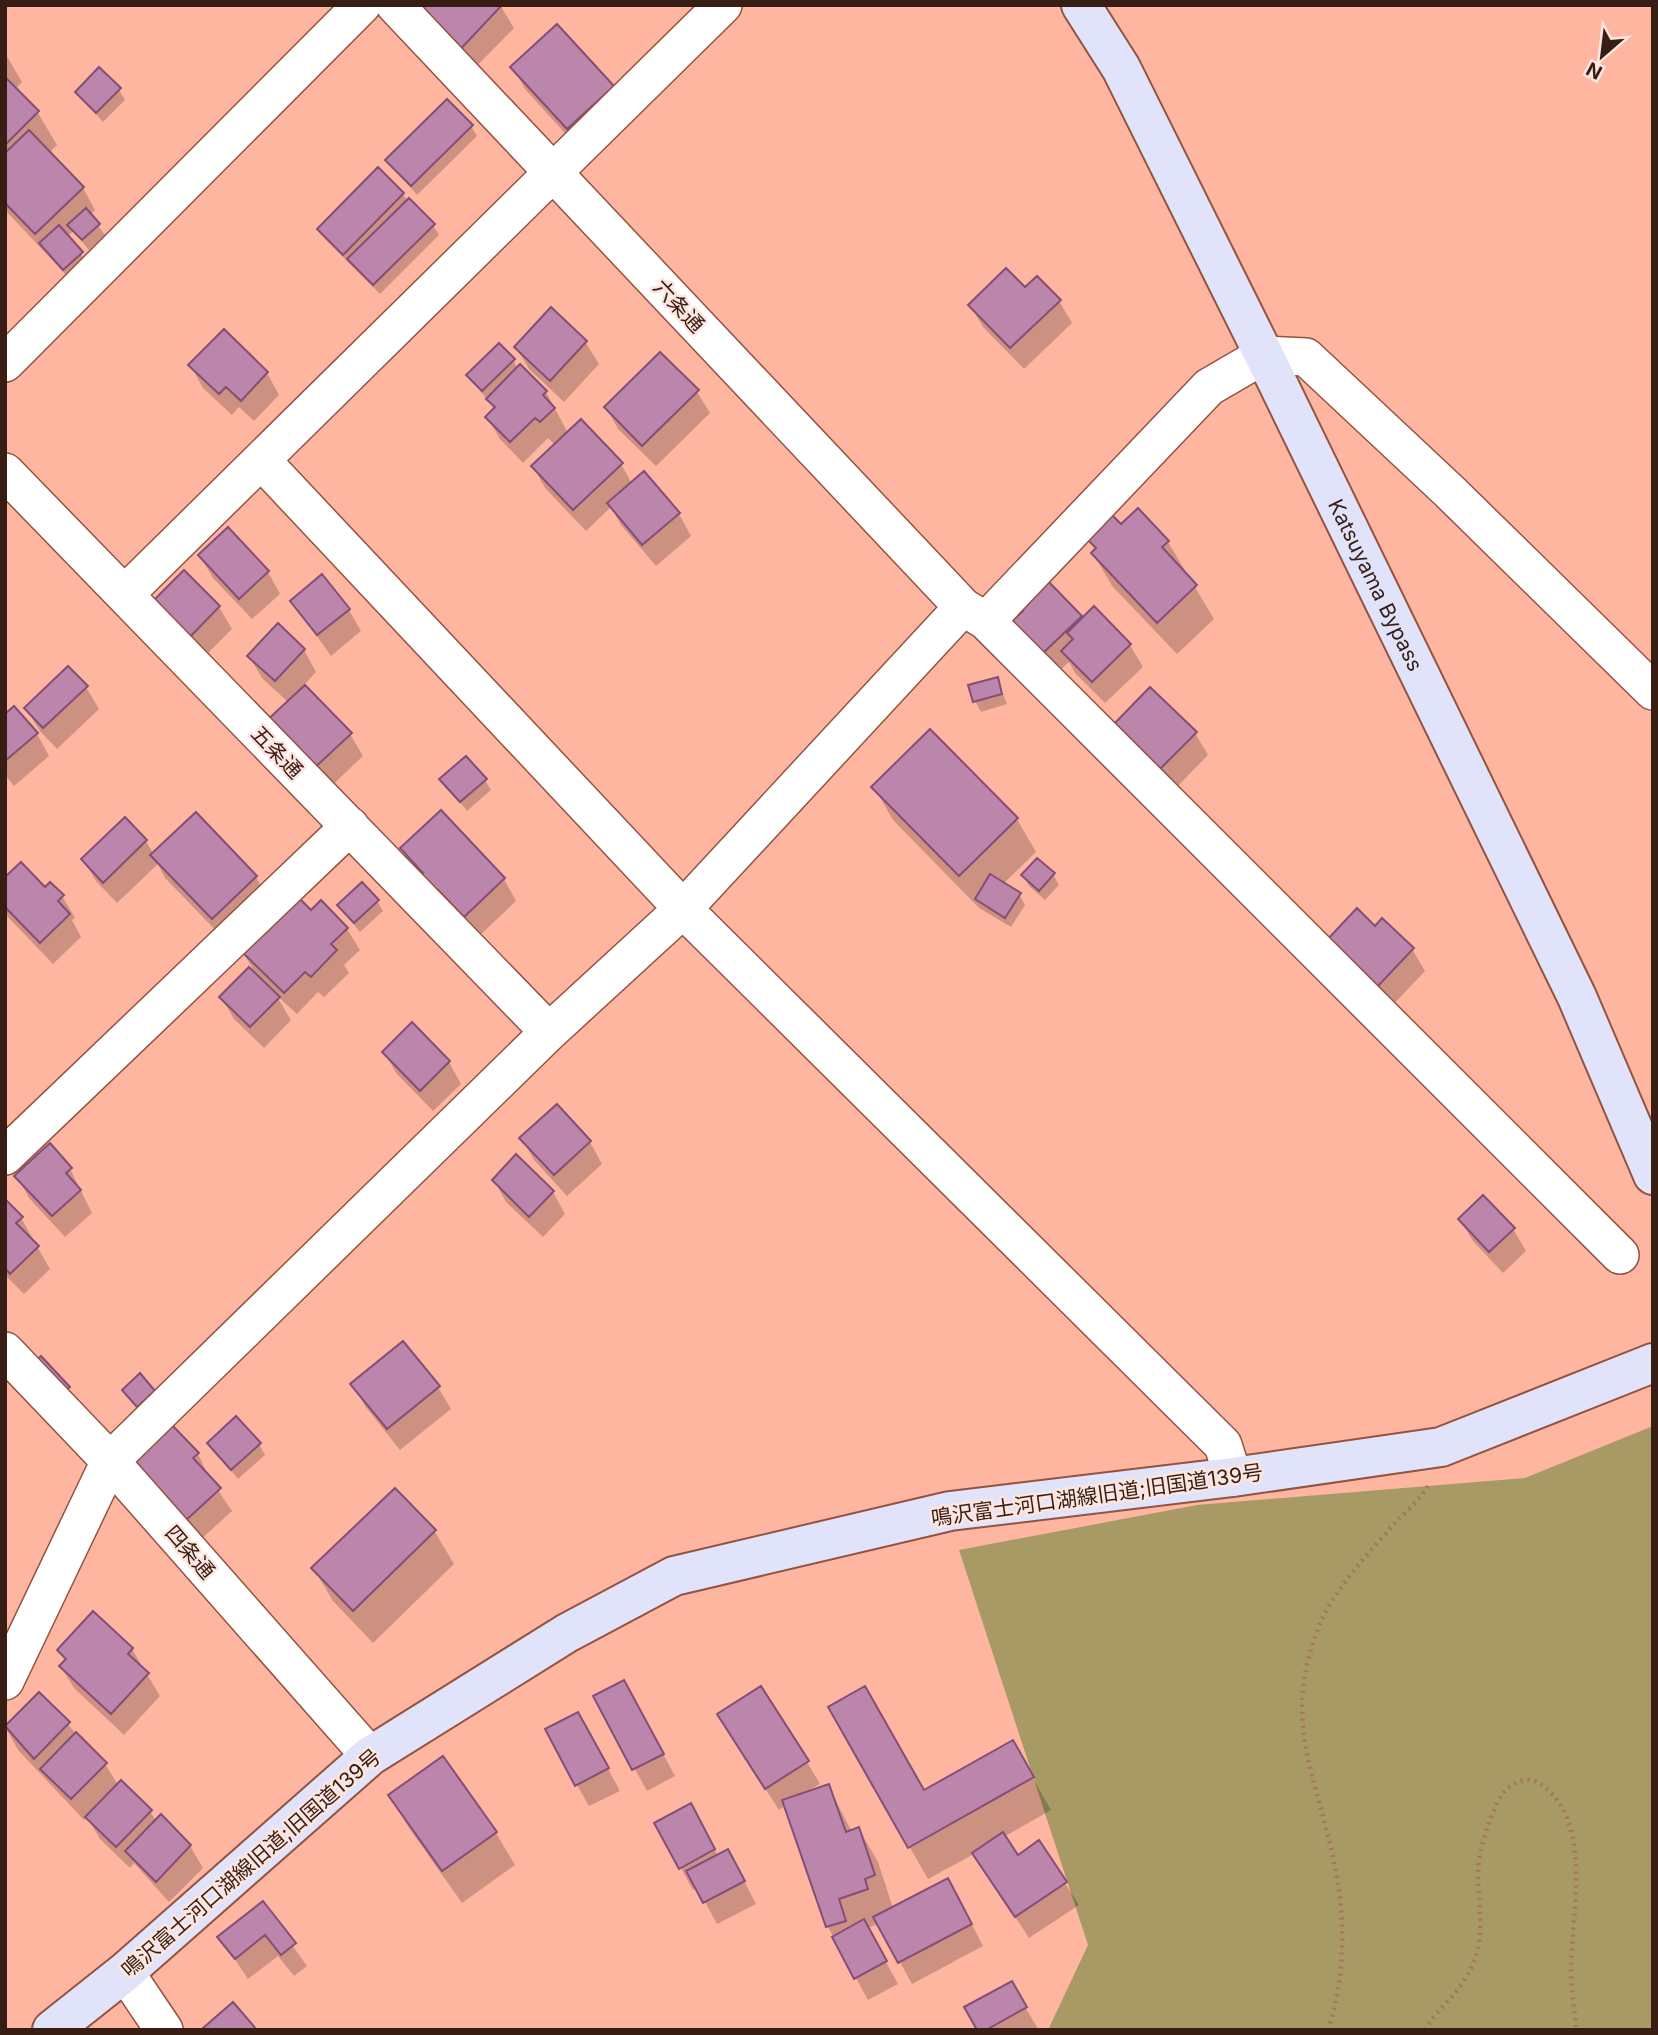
<svg xmlns="http://www.w3.org/2000/svg" width="1658" height="2035" font-family="Inter,'Noto Sans JP',sans-serif">
<style>
.green{fill:#a79a64}
.shadow{fill:#0003}
.building{fill:#bb85ac;stroke:#844e76;stroke-width:2}
.lines{fill:none;stroke-linecap:round;stroke-linejoin:round}
.street-casing{stroke:#935341;stroke-width:40}
.secondary-casing{stroke:#935341;stroke-width:42}
.path{stroke:#a67262;stroke-width:4.5;stroke-dasharray:2 5;stroke-linecap:butt}
.street{stroke:#fff;stroke-width:37}
.secondary{stroke:#e0e3fa;stroke-width:38}
.labels{text-anchor:middle;dominant-baseline:central;stroke-width:5;stroke-linejoin:round;paint-order:stroke}
.street-label{font-size:21px;fill:#381d15;stroke:#fde6df}
</style>
<rect width="100%" height="100%" fill="#ffb6a1"/>
<path class="green" d="M 1653,1426 L 1653,2030 L 1048,2030 L 1088,1945 L 959,1550 L 1197,1505 L 1525,1478 Z"/>
<path class="shadow" d="M 409,5 L 500,5 L 514,28 L 468,75 Z
M 5,53 L 22,82 L 15,90 L 38,113 L 57,145 L 49,153 L 83,188 L 95,210 L 90,215 L 105,235 L 89,250 L 73,231 L 67,237 L 88,263 L 70,279 L 5,210 Z
M 513,67 L 612,87 L 625,109 L 580,150 L 525,89 Z
M 119,90 L 125,100 L 103,122 L 77,92 Z
M 471,126 L 477,136 L 417,195 L 387,160 Z
M 378,170 L 433,225 L 439,235 L 380,294 L 325,239 L 319,229 Z
M 1059,301 L 1072,323 L 1024,369 L 983,327 L 970,305 Z
M 551,310 L 586,343 L 599,364 L 564,402 L 529,369 L 516,347 Z
M 513,360 L 518,369 L 520,366 L 546,392 L 568,433 L 621,464 L 632,484 L 679,514 L 691,536 L 656,566 L 621,525 L 611,507 L 586,531 L 545,488 L 533,466 L 555,445 L 548,438 L 523,463 L 500,439 L 487,417 L 495,410 L 468,375 Z
M 191,366 L 267,373 L 279,395 L 254,421 L 239,407 L 232,415 L 203,388 Z
M 697,392 L 710,413 L 656,466 L 618,429 L 606,407 Z
M 1137,511 L 1168,542 L 1214,619 L 1177,654 L 1112,586 L 1093,553 L 1096,551 L 1089,538 L 1121,527 Z
M 200,556 L 268,572 L 280,594 L 252,619 L 213,578 Z
M 184,572 L 219,607 L 232,629 L 199,662 L 164,627 Z
M 292,601 L 349,610 L 361,631 L 331,656 Z
M 1019,605 L 1080,617 L 1082,620 L 1094,609 L 1130,645 L 1143,667 L 1105,703 L 1075,673 L 1069,662 L 1055,675 L 1026,644 L 1024,613 Z
M 304,650 L 316,672 L 304,685 L 350,734 L 363,756 L 324,793 L 289,703 L 262,678 L 249,656 Z
M 997,679 L 1007,704 L 981,712 L 975,701 Z
M 86,687 L 99,709 L 57,749 L 39,730 L 26,708 Z
M 5,716 L 37,734 L 49,756 L 14,786 L 5,775 Z
M 930,731 L 1017,819 L 1036,852 L 1003,884 L 1019,894 L 1025,905 L 1011,927 L 979,908 L 893,820 L 874,787 Z
M 1195,733 L 1208,755 L 1172,792 L 1127,748 Z
M 442,779 L 485,780 L 491,790 L 467,811 Z
M 441,812 L 504,879 L 516,901 L 477,938 L 415,870 L 402,848 Z
M 125,819 L 146,841 L 154,855 L 256,877 L 268,898 L 225,940 L 165,878 L 158,864 L 117,903 L 96,881 L 83,859 Z
M 1053,874 L 1059,885 L 1045,900 L 1029,886 L 1024,876 Z
M 5,879 L 62,896 L 75,918 L 72,920 L 81,937 L 53,964 L 5,914 Z
M 377,901 L 383,911 L 360,932 L 339,906 Z
M 311,913 L 347,929 L 360,950 L 344,965 L 349,973 L 324,997 L 318,992 L 297,1014 L 276,995 L 291,1020 L 264,1048 L 234,1019 L 221,997 L 256,974 L 241,949 Z
M 1375,928 L 1412,949 L 1425,971 L 1389,1009 L 1328,942 Z
M 384,1052 L 449,1062 L 461,1084 L 433,1111 L 397,1074 Z
M 557,1106 L 590,1142 L 602,1164 L 567,1196 L 534,1160 L 522,1138 Z
M 70,1169 L 92,1213 L 65,1237 L 29,1198 L 17,1176 Z
M 494,1180 L 553,1192 L 565,1214 L 543,1237 L 506,1202 Z
M 5,1201 L 21,1218 L 50,1269 L 24,1294 L 5,1275 Z
M 1460,1219 L 1513,1229 L 1526,1251 L 1503,1273 L 1473,1241 Z
M 353,1384 L 438,1387 L 451,1409 L 400,1450 L 365,1406 Z
M 124,1390 L 154,1392 L 160,1402 L 144,1416 Z
M 209,1443 L 259,1444 L 265,1455 L 238,1479 Z
M 198,1454 L 209,1477 L 232,1511 L 198,1542 L 145,1486 Z
M 395,1490 L 435,1532 L 454,1564 L 373,1643 L 333,1601 L 314,1569 Z
M 93,1613 L 132,1649 L 160,1696 L 124,1735 L 74,1688 L 61,1667 L 66,1662 L 59,1650 Z
M 39,1694 L 105,1764 L 118,1785 L 150,1811 L 156,1821 L 161,1817 L 190,1846 L 203,1868 L 169,1902 L 134,1863 L 130,1868 L 100,1839 L 87,1817 L 84,1820 L 18,1750 L 6,1728 Z
M 595,1697 L 636,1704 L 675,1776 L 647,1791 Z
M 830,1708 L 924,1792 L 1012,1742 L 1051,1810 L 1004,1837 L 1018,1857 L 1039,1843 L 1079,1905 L 1029,1938 L 974,1854 L 928,1879 Z
M 590,1736 L 620,1791 L 589,1806 L 577,1785 Z
M 732,1736 L 807,1762 L 820,1784 L 806,1792 L 828,1786 L 852,1832 L 859,1829 L 878,1862 L 893,1908 L 960,1902 L 983,1946 L 912,1984 L 879,1924 L 867,1928 L 898,1984 L 868,2000 L 828,1927 L 786,1805 L 779,1810 Z
M 390,1796 L 496,1833 L 515,1865 L 462,1903 L 409,1828 Z
M 703,1827 L 718,1856 L 740,1873 L 756,1904 L 717,1924 L 697,1887 L 693,1890 L 681,1868 Z
M 263,1904 L 307,1966 L 294,1976 L 278,1956 L 248,1979 L 220,1937 Z
M 1011,1983 L 1038,2029 L 979,2030 Z"/>
<path class="building" d="M 414,5 L 502,5 L 455,55 Z
M 557,24 L 614,86 L 567,129 L 510,67 Z
M 99,67 L 121,88 L 96,113 L 75,92 Z
M 5,77 L 39,111 L 5,145 Z
M 447,99 L 473,125 L 411,186 L 385,160 Z
M 29,130 L 84,187 L 35,234 L 5,203 L 5,153 Z
M 378,167 L 404,193 L 343,255 L 317,229 Z
M 409,198 L 435,224 L 373,285 L 347,259 Z
M 86,208 L 100,224 L 82,240 L 67,225 Z
M 59,225 L 83,252 L 63,270 L 39,243 Z
M 1006,268 L 1025,287 L 1037,276 L 1061,300 L 1010,348 L 968,305 Z
M 551,307 L 587,341 L 550,381 L 514,347 Z
M 224,329 L 268,372 L 241,401 L 226,387 L 219,394 L 188,365 Z
M 499,343 L 515,359 L 482,391 L 466,375 Z
M 660,352 L 699,390 L 642,446 L 604,407 Z
M 520,364 L 547,391 L 543,395 L 555,408 L 540,422 L 535,418 L 510,442 L 485,417 L 495,407 L 486,399 Z
M 581,419 L 623,463 L 573,510 L 531,466 Z
M 644,471 L 680,513 L 642,545 L 607,503 Z
M 1138,508 L 1169,541 L 1162,547 L 1197,585 L 1157,623 L 1091,553 L 1096,548 L 1086,538 L 1111,514 L 1121,524 Z
M 228,527 L 269,571 L 239,599 L 198,555 Z
M 184,570 L 220,606 L 186,641 L 149,605 Z
M 322,574 L 350,609 L 317,635 L 290,601 Z
M 1045,578 L 1082,616 L 1042,654 L 1011,622 L 1023,611 L 1017,604 Z
M 1094,606 L 1131,644 L 1092,682 L 1061,651 L 1073,639 L 1067,633 Z
M 278,623 L 305,649 L 275,681 L 247,656 Z
M 68,666 L 88,686 L 43,728 L 24,708 Z
M 998,677 L 1002,694 L 973,702 L 968,685 Z
M 305,685 L 352,733 L 310,772 L 264,723 Z
M 1150,687 L 1197,732 L 1158,771 L 1112,726 Z
M 14,706 L 38,733 L 5,761 L 5,714 Z
M 930,729 L 1018,818 L 959,876 L 871,787 Z
M 466,756 L 487,779 L 460,802 L 439,779 Z
M 441,810 L 505,878 L 464,917 L 438,890 L 429,899 L 413,882 L 423,873 L 400,848 Z
M 196,812 L 257,876 L 212,919 L 150,855 Z
M 125,817 L 147,840 L 103,883 L 81,859 Z
M 1037,858 L 1055,873 L 1039,891 L 1021,875 Z
M 21,862 L 45,887 L 50,882 L 64,895 L 58,901 L 70,914 L 40,943 L 5,907 L 5,877 Z
M 990,874 L 1021,893 L 1005,918 L 975,899 Z
M 362,882 L 379,900 L 354,923 L 337,905 Z
M 295,894 L 311,910 L 321,900 L 348,928 L 331,944 L 337,950 L 311,977 L 305,972 L 284,993 L 239,949 Z
M 1357,908 L 1375,926 L 1382,918 L 1414,948 L 1376,988 L 1326,941 Z
M 249,967 L 280,997 L 250,1027 L 219,997 Z
M 412,1022 L 450,1061 L 420,1091 L 382,1052 Z
M 557,1104 L 591,1141 L 554,1175 L 519,1138 Z
M 50,1143 L 72,1168 L 66,1173 L 81,1190 L 52,1216 L 14,1176 Z
M 516,1154 L 554,1191 L 529,1217 L 492,1180 Z
M 1483,1195 L 1515,1228 L 1489,1252 L 1458,1219 Z
M 5,1199 L 23,1217 L 16,1223 L 39,1246 L 10,1274 L 5,1268 Z
M 403,1341 L 440,1386 L 387,1429 L 350,1384 Z
M 41,1356 L 70,1387 L 62,1394 L 34,1362 Z
M 140,1373 L 155,1391 L 137,1407 L 122,1390 Z
M 236,1416 L 261,1443 L 231,1470 L 207,1443 Z
M 172,1425 L 199,1453 L 193,1458 L 221,1488 L 184,1522 L 130,1464 Z
M 395,1488 L 436,1530 L 353,1611 L 311,1568 Z
M 93,1611 L 133,1648 L 128,1654 L 149,1673 L 111,1714 L 59,1666 L 66,1659 L 57,1650 Z
M 624,1680 L 664,1754 L 632,1770 L 593,1696 Z
M 761,1686 L 809,1761 L 765,1789 L 717,1714 Z
M 865,1686 L 924,1790 L 1013,1740 L 1034,1777 L 908,1848 L 828,1707 Z
M 39,1692 L 70,1722 L 34,1759 L 5,1726 Z
M 578,1712 L 609,1768 L 575,1786 L 545,1729 Z
M 76,1732 L 107,1763 L 71,1799 L 40,1769 Z
M 443,1756 L 497,1832 L 442,1871 L 388,1795 Z
M 121,1780 L 152,1810 L 116,1847 L 85,1817 Z
M 829,1784 L 846,1832 L 859,1827 L 875,1875 L 865,1879 L 868,1889 L 839,1899 L 846,1921 L 826,1927 L 782,1800 Z
M 691,1803 L 715,1849 L 679,1869 L 654,1823 Z
M 161,1814 L 191,1845 L 156,1882 L 125,1851 Z
M 1003,1832 L 1018,1855 L 1039,1840 L 1067,1882 L 1015,1917 L 972,1853 Z
M 728,1849 L 745,1881 L 703,1903 L 686,1871 Z
M 948,1878 L 972,1924 L 898,1963 L 873,1917 Z
M 263,1901 L 296,1943 L 281,1955 L 265,1935 L 235,1959 L 217,1937 Z
M 864,1919 L 887,1961 L 854,1979 L 832,1937 Z
M 1012,1981 L 1027,2007 L 986,2030 L 977,2030 L 964,2007 Z
M 233,2002 L 257,2030 L 204,2030 L 203,2028 Z"/>
<g class="lines">
<defs>
<path id="street" d="M 395,5 L 963,607 L 986,621 L 1620,1255
M 5,363 L 362,5
M 261,460 L 683,909 L 1223,1445 L 1233,1477
M 5,472 L 549,1032
M 125,594 L 723,5
M 986,621 L 1209,387 L 1264,355 L 1306,357 L 1449,491 L 1653,691
M 5,1156 L 350,826
M 5,1351 L 110,1461 L 370,1756
M 5,1681 L 110,1461 L 549,1032 L 683,909 L 963,607
M 125,1972 L 164,2030"/>
<g id="secondary">
<path id="s1" d="M 1081,5 L 1121,68 L 1264,355 L 1577,997 L 1653,1175"/>
<path d="M 52,2030 L 125,1972 L 370,1756 L 567,1633 L 674,1576 L 950,1511 L 1233,1477 L 1441,1447 L 1653,1363"/>
</g>
</defs>
<use href="#street" class="street-casing"/>
<use href="#secondary" class="secondary-casing"/>
<path class="path" d="M 1328,2030 C 1346,1975 1346,1918 1334,1862 C 1316,1774 1282,1720 1318,1629 C 1333,1589 1369,1553 1396,1522 C 1407,1511 1420,1499 1428,1486
M 1425,2030 C 1439,2006 1459,1995 1472,1966 C 1486,1936 1478,1903 1478,1872 C 1478,1857 1484,1839 1488,1825 C 1493,1812 1500,1792 1512,1785 C 1525,1777 1535,1779 1546,1788 C 1593,1828 1571,1917 1571,1971 C 1571,1991 1575,2010 1576,2030"/>
<use href="#street" class="street"/>
<use href="#secondary" class="secondary"/>
</g>
<g class="labels">
<g class="street-label">
<text transform="translate(679 306) rotate(47)">六条通</text>
<text stroke="none"><textPath href="#s1" startOffset="651">Katsuyama Bypass</textPath></text>
<text transform="translate(277 752) rotate(46)">五条通</text>
<text transform="translate(1097 1495) rotate(-8)">鳴沢富士河口湖線旧道;旧国道139号</text>
<text transform="translate(190 1552) rotate(49)">四条通</text>
<text transform="translate(251 1863) rotate(-41)">鳴沢富士河口湖線旧道;旧国道139号</text>
</g>
</g>
<rect width="1658" height="2035" fill="none" stroke="#381d15" stroke-width="14"/>
<g transform="translate(1602 56) rotate(208)" stroke="#fde6df" stroke-width="5" paint-order="stroke">
<path d="M0-5L12 26L0 18L-12 26Z" fill="#381d15"/>
<text y="-10" font-size="19" font-weight="bold" text-anchor="middle" fill="#381d15">N</text>
</g>
</svg>
